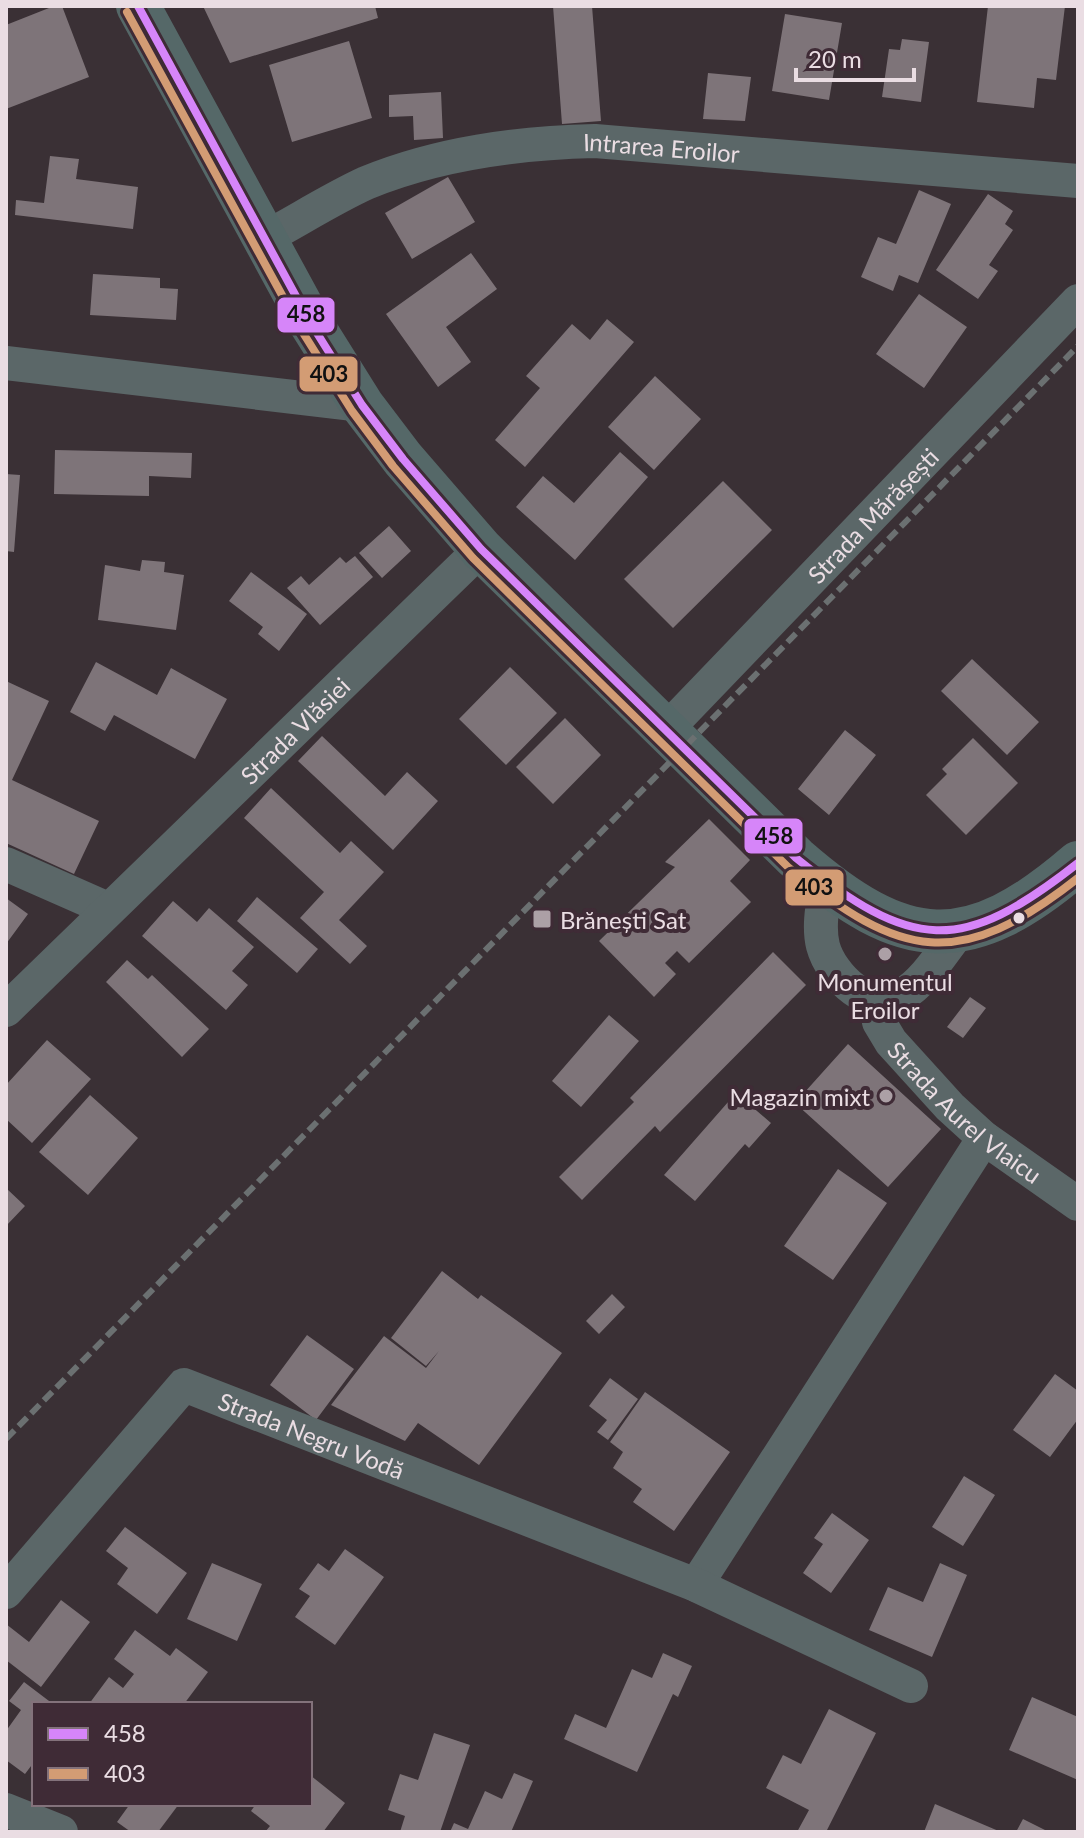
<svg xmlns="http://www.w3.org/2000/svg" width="1084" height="1838" font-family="Lato,sans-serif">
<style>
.building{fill:#7e7479}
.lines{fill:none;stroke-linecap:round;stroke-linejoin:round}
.minor{stroke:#5b6768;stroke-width:34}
.secondary{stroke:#556868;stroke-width:44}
.rail{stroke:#6b7071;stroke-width:6;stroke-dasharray:12 6;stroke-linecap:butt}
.bus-1-casing{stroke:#3f2b36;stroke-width:14}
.bus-2-casing{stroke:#3f2b36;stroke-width:14}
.bus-1{stroke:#d685f9;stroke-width:8}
.bus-2{stroke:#d39c74;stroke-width:8}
.bus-dot{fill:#eadde3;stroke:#3f2b36;stroke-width:3}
.poi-dot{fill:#aca0a6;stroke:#3f2b36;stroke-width:3}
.labels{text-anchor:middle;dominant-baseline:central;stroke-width:8;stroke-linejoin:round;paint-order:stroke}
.street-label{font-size:24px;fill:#eadde3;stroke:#3f2b36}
.poi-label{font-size:24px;fill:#eadde3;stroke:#3f2b36;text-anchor:start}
.line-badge{stroke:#3f2b36;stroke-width:3}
.pale-badge-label{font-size:22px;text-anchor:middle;font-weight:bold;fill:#111}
</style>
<rect width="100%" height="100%" fill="#3a3035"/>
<path class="building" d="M 54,6 L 62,6 L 89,77 L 6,109 L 6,25 Z
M 203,6 L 375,6 L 378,18 L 230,63 Z
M 553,6 L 592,6 L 601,121 L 562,124 Z
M 988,6 L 1065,6 L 1056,80 L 1037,78 L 1034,108 L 977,102 Z
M 785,14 L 842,23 L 829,100 L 772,91 Z
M 902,39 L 929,42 L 921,102 L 882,97 L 889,49 L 900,50 Z
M 349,41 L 372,118 L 292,142 L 269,65 Z
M 708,73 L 751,77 L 745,121 L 703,119 Z
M 441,92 L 443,138 L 414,140 L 413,116 L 389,117 L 389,95 Z
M 50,156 L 79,159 L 76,179 L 138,187 L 133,229 L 15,215 L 16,200 L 44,203 Z
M 448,177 L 475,222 L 412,259 L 385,213 Z
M 919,190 L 951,204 L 918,283 L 899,275 L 893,291 L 861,277 L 878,237 L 896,244 Z
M 988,194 L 1013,211 L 1005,224 L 1013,230 L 989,265 L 998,271 L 978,299 L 936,270 Z
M 471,253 L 497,289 L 446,327 L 471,362 L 438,387 L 386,314 Z
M 93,274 L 160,278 L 160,288 L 178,289 L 176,320 L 90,315 Z
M 919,294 L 967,327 L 924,388 L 876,354 Z
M 607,319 L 634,342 L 525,467 L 495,440 L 540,388 L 526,376 L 572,324 L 590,340 Z
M 655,376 L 701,419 L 654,470 L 608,427 Z
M 55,450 L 192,453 L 191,478 L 149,476 L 149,496 L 54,494 Z
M 620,452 L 648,477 L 575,560 L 516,507 L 543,476 L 574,503 Z
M 6,474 L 20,475 L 14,552 L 6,551 Z
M 723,481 L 772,530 L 673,628 L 624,579 Z
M 389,526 L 411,551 L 382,578 L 359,553 Z
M 355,556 L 373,577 L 320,625 L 287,588 L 301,576 L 309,585 L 340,557 L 346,563 Z
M 142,560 L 165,562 L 164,572 L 184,575 L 176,630 L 98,620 L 105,565 L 140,571 Z
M 251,572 L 307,614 L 279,651 L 258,634 L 263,627 L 229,601 Z
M 972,659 L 1039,722 L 1007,755 L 941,691 Z
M 96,662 L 157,695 L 171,668 L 227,699 L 195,759 L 114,715 L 105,731 L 70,712 Z
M 510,667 L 557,713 L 506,765 L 459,719 Z
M 6,681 L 49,701 L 12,780 L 99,821 L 74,874 L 6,843 Z
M 565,718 L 601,755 L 553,804 L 516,767 Z
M 845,730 L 876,755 L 829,815 L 798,789 Z
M 322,736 L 385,796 L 407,772 L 438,801 L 393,850 L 298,761 Z
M 973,738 L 1018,783 L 966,835 L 926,795 L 947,774 L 942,769 Z
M 271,788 L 340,853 L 351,841 L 384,872 L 339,920 L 367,946 L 350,964 L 300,918 L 324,892 L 244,818 Z
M 709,819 L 750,860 L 730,881 L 751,902 L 689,963 L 677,951 L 665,963 L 676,974 L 654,997 L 599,941 L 675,867 L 665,862 Z
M 257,897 L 318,949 L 297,973 L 237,921 Z
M 6,898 L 28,914 L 6,944 Z
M 173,901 L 197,922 L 209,908 L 254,947 L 232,971 L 248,985 L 226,1010 L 142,936 Z
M 773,952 L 806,985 L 660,1132 L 655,1126 L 582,1200 L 559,1177 L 634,1102 L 630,1098 Z
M 127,960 L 148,979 L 152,975 L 209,1029 L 182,1057 L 106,982 Z
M 970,997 L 986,1008 L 963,1038 L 947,1027 Z
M 609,1015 L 639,1041 L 581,1107 L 552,1081 Z
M 47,1040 L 91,1079 L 32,1143 L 6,1119 L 6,1085 Z
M 848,1044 L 941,1129 L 888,1187 L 795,1103 Z
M 736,1093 L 771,1123 L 749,1148 L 745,1144 L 695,1201 L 664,1175 Z
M 90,1095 L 138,1138 L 88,1195 L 39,1152 Z
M 838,1169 L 887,1203 L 833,1280 L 784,1246 Z
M 6,1188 L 25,1206 L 6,1226 Z
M 442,1271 L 478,1299 L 481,1295 L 562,1353 L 479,1465 L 418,1423 L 405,1441 L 331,1405 L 384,1336 L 426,1368 L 439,1351 L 426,1366 L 391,1338 Z
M 612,1294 L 625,1307 L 599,1334 L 586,1321 Z
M 307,1335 L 354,1369 L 316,1420 L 270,1385 Z
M 1055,1374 L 1078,1391 L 1078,1419 L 1050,1457 L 1013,1430 Z
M 610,1378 L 638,1399 L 608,1440 L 597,1432 L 607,1420 L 589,1406 Z
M 645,1392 L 730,1452 L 674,1531 L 633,1502 L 642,1489 L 613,1468 L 623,1452 L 610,1442 Z
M 964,1476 L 995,1495 L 963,1546 L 932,1527 Z
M 832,1513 L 869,1540 L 831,1593 L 803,1573 L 823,1544 L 814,1538 Z
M 125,1527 L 187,1573 L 157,1614 L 117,1584 L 128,1568 L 106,1551 Z
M 345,1549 L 384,1577 L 335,1645 L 295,1617 L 310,1596 L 299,1589 L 318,1563 L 329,1571 Z
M 212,1563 L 262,1584 L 237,1641 L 187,1619 Z
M 940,1563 L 967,1575 L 932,1657 L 869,1630 L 888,1587 L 923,1602 Z
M 61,1600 L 90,1622 L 41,1687 L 6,1660 L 6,1624 L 29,1642 Z
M 135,1630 L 170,1656 L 176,1648 L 208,1672 L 184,1704 L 89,1704 L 109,1677 L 123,1688 L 134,1674 L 114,1659 Z
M 663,1653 L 692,1666 L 678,1697 L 673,1694 L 637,1772 L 564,1739 L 575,1714 L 606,1728 L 632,1669 L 652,1678 Z
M 24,1682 L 53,1704 L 34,1704 L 34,1762 L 25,1774 L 6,1760 L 6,1731 L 21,1710 L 9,1701 Z
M 1032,1697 L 1078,1717 L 1078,1780 L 1009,1750 Z
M 829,1709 L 876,1733 L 826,1832 L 797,1832 L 809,1810 L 766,1788 L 783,1755 L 801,1764 Z
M 434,1733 L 470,1745 L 440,1832 L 400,1832 L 405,1816 L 388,1810 L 400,1774 L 418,1780 Z
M 514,1773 L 533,1781 L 511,1832 L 450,1832 L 454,1823 L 468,1829 L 485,1791 L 502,1799 Z
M 310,1775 L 345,1803 L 323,1832 L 265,1832 L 270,1826 L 251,1811 L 256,1804 L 310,1804 Z
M 130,1804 L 179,1804 L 158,1832 L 131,1832 L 117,1822 Z
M 935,1804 L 1001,1832 L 924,1832 Z
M 1023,1819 L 1049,1832 L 1016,1832 Z"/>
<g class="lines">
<g class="minor">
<path id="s1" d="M 263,239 C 297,221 331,199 366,183 C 439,153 517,143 595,141 L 1078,181"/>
<path d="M 6,363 L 362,405"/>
<path id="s2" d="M 666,730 L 1078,301"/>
<path d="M 6,864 L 108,909"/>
<path d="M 826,884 C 823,903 818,926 823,946 C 831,976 871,1015 902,995 C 926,981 943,951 960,930"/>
<path id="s3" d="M 875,1000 L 879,1022 L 891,1042 L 950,1107 L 984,1138 L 1078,1204"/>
<path id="s4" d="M 6,1010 L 481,549"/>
<path d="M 696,1585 L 984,1138"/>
<path id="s5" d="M 6,1592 L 184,1385 L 696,1585 L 911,1686"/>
<path d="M 6,1810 L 61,1832"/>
</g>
<path class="secondary" d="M 138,6 L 310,322 L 362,405 L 403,459 L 481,549 L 796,858 C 904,952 968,958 1078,863"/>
<path class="rail" d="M 6,1439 L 1078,346"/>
<defs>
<path id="bus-1" d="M 138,6 L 310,322 L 362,405 L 403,459 L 481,549 L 796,858 C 912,951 960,956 1078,863"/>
<path id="bus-2" d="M 127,12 L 300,328 L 352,411 L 393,466 L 473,558 L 788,867 C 901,959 959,972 1078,878"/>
</defs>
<use href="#bus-1" class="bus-1-casing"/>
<use href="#bus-2" class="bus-2-casing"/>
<use href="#bus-1" class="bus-1"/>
<use href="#bus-2" class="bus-2"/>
</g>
<circle class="bus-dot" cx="1019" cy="918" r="7"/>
<g class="poi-dot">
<rect x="532" y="909" width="20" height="20" rx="4"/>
<circle cx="885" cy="954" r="8"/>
<circle cx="886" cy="1096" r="8"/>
</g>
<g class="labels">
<g class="street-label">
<text stroke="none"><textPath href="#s1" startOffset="418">Intrarea Eroilor</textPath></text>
<text stroke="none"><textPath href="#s2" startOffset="298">Strada Mărășești</textPath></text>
<text stroke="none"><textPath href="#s4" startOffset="402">Strada Vlăsiei</textPath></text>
<text stroke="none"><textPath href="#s3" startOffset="148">Strada Aurel Vlaicu</textPath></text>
<text stroke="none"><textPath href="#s5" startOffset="410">Strada Negru Vodă</textPath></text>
</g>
<g class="poi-label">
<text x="560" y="919">Brănești Sat</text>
<text x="885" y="981" text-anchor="middle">Monumentul<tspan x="885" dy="28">Eroilor</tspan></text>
<text x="870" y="1096" text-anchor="end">Magazin mixt</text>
</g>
</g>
<g class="line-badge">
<rect x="276" y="296" width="60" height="38" rx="8" fill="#d685f9"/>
<rect x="298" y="355" width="61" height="38" rx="8" fill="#d39c74"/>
<rect x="743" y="817" width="61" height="38" rx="8" fill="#d685f9"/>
<rect x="784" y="868" width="61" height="39" rx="8" fill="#d39c74"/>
</g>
<g class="pale-badge-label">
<text x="306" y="322">458</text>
<text x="329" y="382">403</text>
<text x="774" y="844">458</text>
<text x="814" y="895">403</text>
</g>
<rect width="1084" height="1838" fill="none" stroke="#eadde3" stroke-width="16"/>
<rect x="32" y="1702" width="280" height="104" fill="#3f2b36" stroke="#83727b" stroke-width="2"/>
<rect x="48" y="1728" width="40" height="12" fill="#d685f9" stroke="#83727b" stroke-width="2"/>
<text x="104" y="1742" font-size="24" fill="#eadde3">458</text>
<rect x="48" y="1768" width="40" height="12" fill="#d39c74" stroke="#83727b" stroke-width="2"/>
<text x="104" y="1782" font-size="24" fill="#eadde3">403</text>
<path d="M796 68v12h118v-12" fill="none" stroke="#eadde3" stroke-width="4"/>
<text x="808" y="68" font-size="24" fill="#eadde3" stroke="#3f2b36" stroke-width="6" paint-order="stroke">20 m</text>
</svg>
